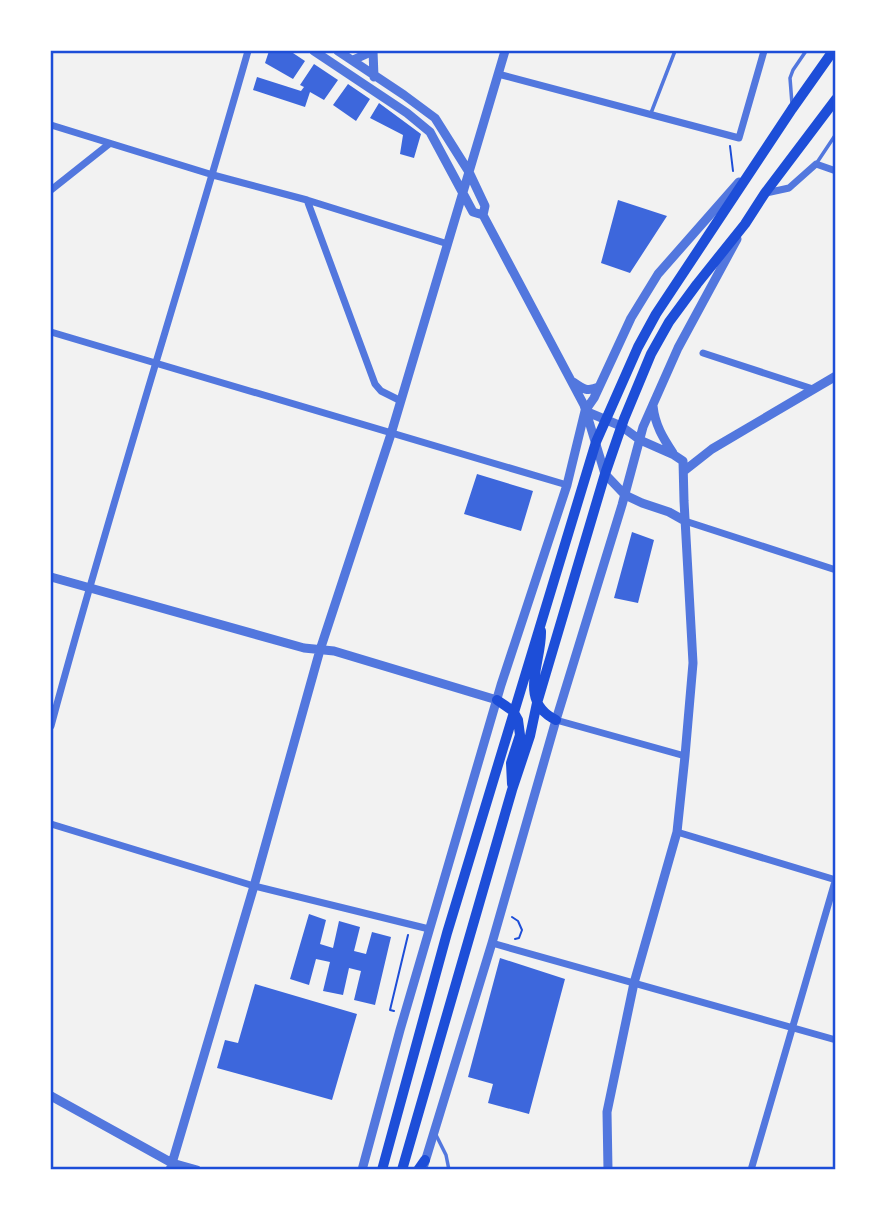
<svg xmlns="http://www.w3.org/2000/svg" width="887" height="1221" font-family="'DM Sans',sans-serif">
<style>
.building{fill:#3d67dc}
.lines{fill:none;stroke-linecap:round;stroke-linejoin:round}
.path{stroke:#1d4ed8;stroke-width:2}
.service{stroke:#5277de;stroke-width:3.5}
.minor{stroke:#5277de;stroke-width:7}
.tertiary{stroke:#5277de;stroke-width:9}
.primary{stroke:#1d4ed8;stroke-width:10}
.neatline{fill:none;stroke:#1d4ed8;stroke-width:2.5}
</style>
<rect width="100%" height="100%" fill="#f2f2f2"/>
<path class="building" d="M 269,51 L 290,51 L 305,61 L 293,79 L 265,63 Z
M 314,64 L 338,80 L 324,100 L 310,92 L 305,107 L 253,90 L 257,77 L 301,91 L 304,87 L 300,85 Z
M 348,84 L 370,99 L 356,121 L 333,105 Z
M 379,103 L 421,134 L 414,158 L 400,154 L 403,135 L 370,118 Z
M 618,200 L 667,216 L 630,273 L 601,263 Z
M 477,474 L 533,491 L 521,531 L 464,514 Z
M 632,532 L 654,540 L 638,603 L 614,598 Z
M 309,914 L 326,920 L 320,944 L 333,948 L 339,921 L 360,927 L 354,951 L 366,954 L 372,932 L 391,937 L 375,1005 L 354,1000 L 361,971 L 349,968 L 343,995 L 323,991 L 330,962 L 316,959 L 309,985 L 290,979 Z
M 500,958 L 565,979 L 529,1114 L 488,1103 L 493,1084 L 468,1077 Z
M 255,984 L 357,1014 L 332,1100 L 217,1068 L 225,1040 L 238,1043 Z"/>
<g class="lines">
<path class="path" d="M 730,146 L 733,171
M 512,917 L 518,921 L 522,930 L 519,938 L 515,939
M 394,1011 L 390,1010 L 408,935"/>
<path class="service" d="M 792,104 L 790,78 L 793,70 L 806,51
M 651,113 L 675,51
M 816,164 L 836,134
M 435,1133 L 446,1155 L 449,1170"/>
<path class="minor" d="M 498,74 L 739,138 L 764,51
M 51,125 L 213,175 L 307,200 L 448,244
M 51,190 L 109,144
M 766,193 L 789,188 L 816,164 L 836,171
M 307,200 L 375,384 L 381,391 L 401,401
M 51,332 L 567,485
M 703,353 L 813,389
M 685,521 L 836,570
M 556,720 L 685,756
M 51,726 C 112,499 184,276 248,51
M 51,824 L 254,886 L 429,929
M 677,832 L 836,880
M 492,943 L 836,1040
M 751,1170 L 836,878"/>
<path class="tertiary" d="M 314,51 L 407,113 L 430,132 L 473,212 L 483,215
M 338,51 L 404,95 L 435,118 L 469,172 L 485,206 L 483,215 L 584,405 L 605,474 L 625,495 L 642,503 L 669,512 L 685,521
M 373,51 L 374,77
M 353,60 L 373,51
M 573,382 C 583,389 587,392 599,387
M 653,406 C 655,425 663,438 673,453
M 585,411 L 621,426 L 640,440 L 674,455 L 683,461
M 684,471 L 712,449 L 836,376
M 51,577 L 304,648 L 334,651 L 497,700
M 51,1096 L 172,1163 L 197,1170
M 424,1165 L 492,943 L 556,720 L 622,505 L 643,427 L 678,348 L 737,239
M 170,1170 L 254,886 L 320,650 L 391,434 L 505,51
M 362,1170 L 400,1030 L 501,685 L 567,485 L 585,411 L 594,398 L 631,318 L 658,274 L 739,182
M 608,1170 L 607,1112 L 634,983 L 677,832 L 685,756 L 693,663 L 684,501 L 683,461"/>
<path class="primary" d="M 541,631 C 542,663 517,701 556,720
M 497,700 L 513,711 L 518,720 L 520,735 L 511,763 L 512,784
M 382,1170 L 447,933 L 596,442 L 638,347 L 656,314 L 792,109 L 833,51
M 402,1170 L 512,790 L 530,736 L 537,703 L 605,474 L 624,419 L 651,354 L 669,322 L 697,284 L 745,224 L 765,193 L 836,99
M 418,1170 L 425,1160"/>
</g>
<rect width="887" height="1221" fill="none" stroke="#ffffff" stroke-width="105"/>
<rect x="52" y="52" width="782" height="1116" class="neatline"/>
</svg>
